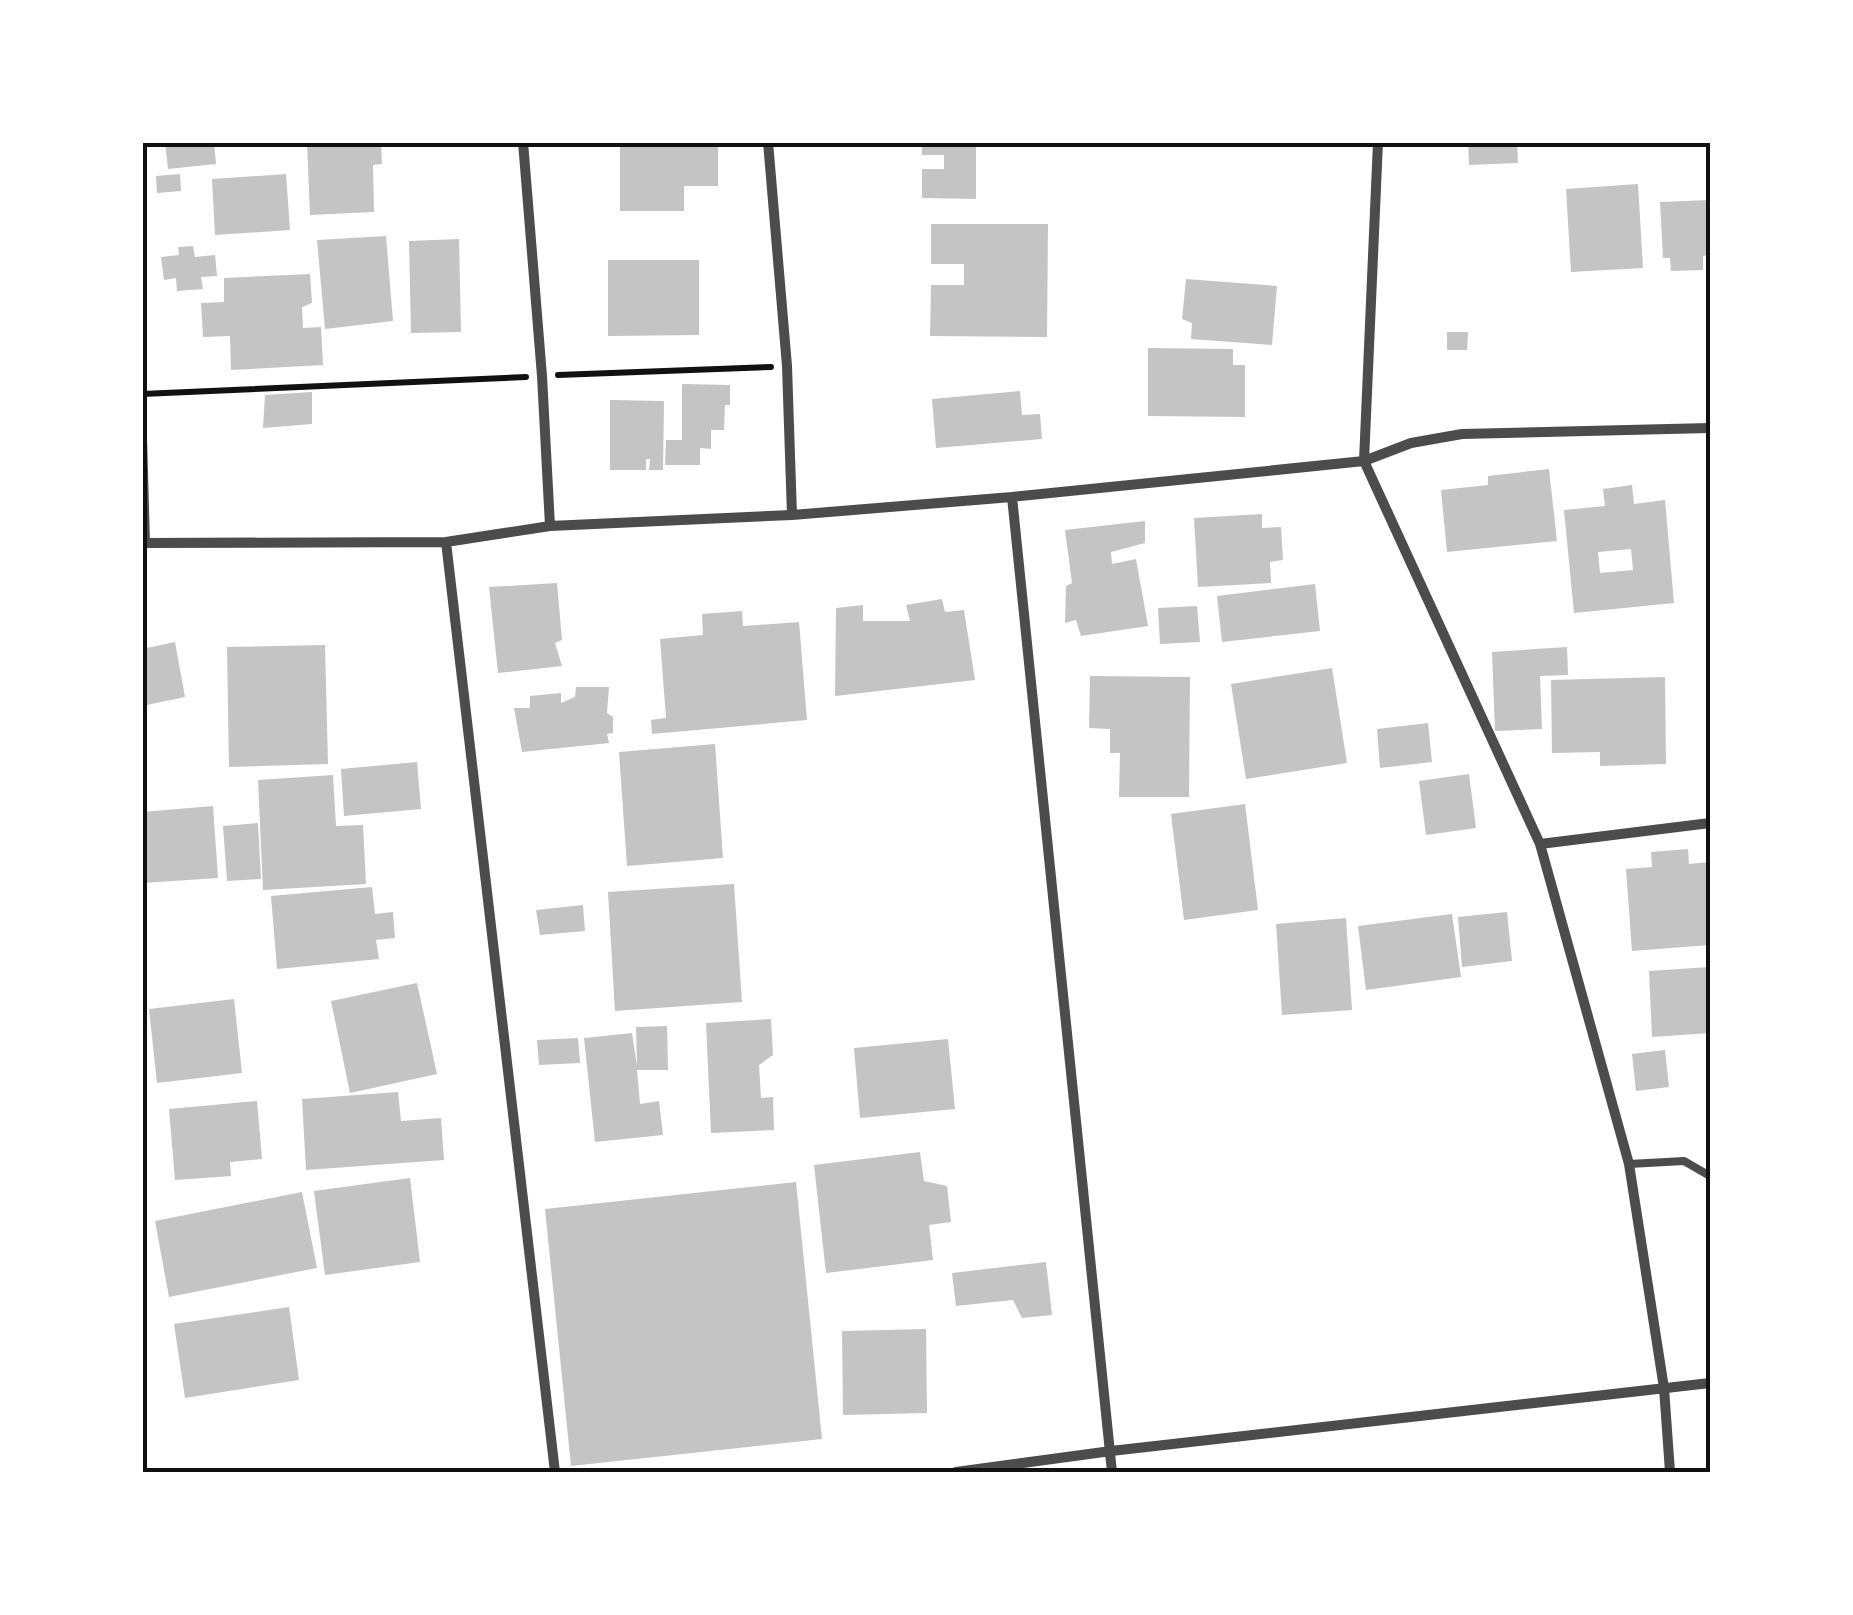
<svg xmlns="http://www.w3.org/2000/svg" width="1853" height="1615" font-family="Roboto,sans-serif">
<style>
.building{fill:#c4c4c4;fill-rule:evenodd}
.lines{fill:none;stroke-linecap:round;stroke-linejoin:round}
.path{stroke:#111;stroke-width:6}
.service{stroke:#4c4c4c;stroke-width:8}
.minor{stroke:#4c4c4c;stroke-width:10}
.neatline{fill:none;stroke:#111;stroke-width:4}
</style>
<rect width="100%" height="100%" fill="#fff"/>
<path class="building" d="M 165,142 L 214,142 L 216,164 L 168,169 Z
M 307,142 L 381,142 L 382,164 L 373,165 L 374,212 L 310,215 Z
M 620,142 L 718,142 L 718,186 L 684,186 L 684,211 L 620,211 Z
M 922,142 L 976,142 L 976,199 L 922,198 L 922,169 L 944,169 L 944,155 L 922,155 Z
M 1468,142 L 1517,142 L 1518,163 L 1469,165 Z
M 180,174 L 181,191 L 157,193 L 156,176 Z
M 286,174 L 290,230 L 215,235 L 212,179 Z
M 1638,184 L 1643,268 L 1571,272 L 1566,189 Z
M 1710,200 L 1710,255 L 1703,256 L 1703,270 L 1671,271 L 1670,258 L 1663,258 L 1660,202 Z
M 931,224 L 1048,224 L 1047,337 L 930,336 L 931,285 L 964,285 L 964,264 L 931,264 Z
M 386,236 L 393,321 L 325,329 L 317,240 Z
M 459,239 L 461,332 L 411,333 L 409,241 Z
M 193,246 L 195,257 L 215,255 L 217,276 L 201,277 L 203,289 L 177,291 L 176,278 L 164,280 L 161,257 L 179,255 L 178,247 Z
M 608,260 L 699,260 L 699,335 L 608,336 Z
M 310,274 L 312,303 L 302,307 L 303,328 L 321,327 L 323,365 L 231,370 L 230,336 L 203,337 L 201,303 L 224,302 L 224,278 Z
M 1186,279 L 1277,286 L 1272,345 L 1191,339 L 1192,323 L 1182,319 Z
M 1447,332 L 1468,332 L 1467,350 L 1447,350 Z
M 1148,348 L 1233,349 L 1233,365 L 1245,365 L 1245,417 L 1148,416 Z
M 682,384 L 730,385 L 730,405 L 725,405 L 724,430 L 711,430 L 711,449 L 700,448 L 700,465 L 665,465 L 666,440 L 682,440 Z
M 1020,391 L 1022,415 L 1040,414 L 1042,439 L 936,448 L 932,399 Z
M 312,392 L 312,424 L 263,428 L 265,395 Z
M 610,400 L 664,401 L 663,470 L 649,470 L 650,459 L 646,459 L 646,470 L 610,470 Z
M 1549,469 L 1557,541 L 1447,552 L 1441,490 L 1488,485 L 1488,476 Z
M 1632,485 L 1634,504 L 1665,500 L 1674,603 L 1574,613 L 1564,510 L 1605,506 L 1603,489 ZM 1631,549 L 1633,570 L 1600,573 L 1598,552 Z
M 1262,514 L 1262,528 L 1281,527 L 1283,560 L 1270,562 L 1271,583 L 1198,587 L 1194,518 Z
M 1145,521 L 1145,543 L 1111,552 L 1112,564 L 1136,559 L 1148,626 L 1081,636 L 1076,620 L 1065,623 L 1066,586 L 1072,583 L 1065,530 Z
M 557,583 L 562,640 L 555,643 L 562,666 L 498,673 L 489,587 Z
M 1315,584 L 1320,631 L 1222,642 L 1217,596 Z
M 942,599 L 945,612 L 964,610 L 975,680 L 835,696 L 836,608 L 863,605 L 863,621 L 910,621 L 906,605 Z
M 1197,606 L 1200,642 L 1160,644 L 1158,608 Z
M 742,611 L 743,626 L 799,622 L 807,720 L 652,734 L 651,720 L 666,718 L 660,639 L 703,635 L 702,614 Z
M 175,642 L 185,697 L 142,706 L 142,649 Z
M 325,645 L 328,764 L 229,767 L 227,647 Z
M 1567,647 L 1568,675 L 1540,676 L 1542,729 L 1495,731 L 1492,652 Z
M 1332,668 L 1347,763 L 1246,779 L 1231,684 Z
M 1090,676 L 1190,677 L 1189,797 L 1119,797 L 1120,753 L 1110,753 L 1110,729 L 1089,728 Z
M 1665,677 L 1666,764 L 1600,766 L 1600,752 L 1552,753 L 1551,680 Z
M 576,687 L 609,687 L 607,713 L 613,717 L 613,733 L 607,734 L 609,743 L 522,752 L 514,708 L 530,708 L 530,696 L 561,693 L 561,703 L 575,697 Z
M 1428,723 L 1432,762 L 1380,768 L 1377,729 Z
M 715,744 L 723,858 L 627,866 L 619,752 Z
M 417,762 L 421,809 L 344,816 L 341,769 Z
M 1469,774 L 1476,828 L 1426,835 L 1419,781 Z
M 333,775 L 336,826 L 363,825 L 366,884 L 263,890 L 258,780 Z
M 1245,804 L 1258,910 L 1184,920 L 1171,814 Z
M 213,806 L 218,878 L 142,883 L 142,812 Z
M 258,823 L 261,879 L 227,881 L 223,826 Z
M 1688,849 L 1689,864 L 1710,862 L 1710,945 L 1632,951 L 1626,869 L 1652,867 L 1651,852 Z
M 734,884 L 742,1002 L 615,1011 L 608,892 Z
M 372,887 L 375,914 L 393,912 L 395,938 L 376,940 L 379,959 L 277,969 L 271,896 Z
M 583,905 L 585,931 L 540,935 L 536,910 Z
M 1507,912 L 1512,961 L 1462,967 L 1458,917 Z
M 1452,914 L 1461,977 L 1366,990 L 1358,926 Z
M 1346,918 L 1352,1010 L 1282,1015 L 1276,924 Z
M 1710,967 L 1710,1033 L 1652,1037 L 1649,971 Z
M 417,983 L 437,1074 L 350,1093 L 331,1001 Z
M 234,999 L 242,1073 L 157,1083 L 149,1009 Z
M 771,1019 L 773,1055 L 759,1065 L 761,1098 L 773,1097 L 774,1130 L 711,1133 L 706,1023 Z
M 667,1026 L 668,1070 L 637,1070 L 640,1104 L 659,1101 L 663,1135 L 595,1142 L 584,1038 L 632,1033 L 637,1066 L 636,1027 Z
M 578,1038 L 580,1063 L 539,1065 L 537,1040 Z
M 948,1039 L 955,1109 L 860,1118 L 854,1048 Z
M 1665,1050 L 1669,1087 L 1636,1091 L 1632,1054 Z
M 398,1092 L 401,1121 L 441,1118 L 444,1160 L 306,1170 L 302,1099 Z
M 257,1101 L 262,1159 L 230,1162 L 231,1176 L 175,1180 L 169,1109 Z
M 920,1152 L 924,1181 L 947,1186 L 951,1222 L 929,1225 L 933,1260 L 826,1273 L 814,1165 Z
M 410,1178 L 420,1262 L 325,1275 L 314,1191 Z
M 796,1182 L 822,1439 L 571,1466 L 545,1209 Z
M 302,1192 L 317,1268 L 169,1297 L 155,1221 Z
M 1046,1262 L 1052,1315 L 1022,1318 L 1013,1300 L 956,1306 L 952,1273 Z
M 289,1307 L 299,1380 L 185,1398 L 174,1324 Z
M 926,1329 L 927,1413 L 843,1415 L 842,1331 Z"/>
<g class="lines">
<path class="path" d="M 558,375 L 771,367
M 142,394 L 526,377"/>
<path class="service" d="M 1629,1164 L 1684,1161 L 1710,1176"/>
<path class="minor" d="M 523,142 L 542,376 L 550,526
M 768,142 L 787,366 L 792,515
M 1378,142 L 1364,461 L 1540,844 L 1629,1164 L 1664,1388 L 1670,1472
M 142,438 L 145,543
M 1012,497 L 1112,1472
M 446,542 L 555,1472
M 142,543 L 446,542 L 550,526 L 792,515 L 1012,497 L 1364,461 L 1411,443 L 1462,434 L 1710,428
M 1540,844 L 1710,823
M 956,1472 L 1111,1451 L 1710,1383"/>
</g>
<rect width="1853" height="1615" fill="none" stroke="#ffffff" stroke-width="290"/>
<rect x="145" y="145" width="1563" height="1325" class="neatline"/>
</svg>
